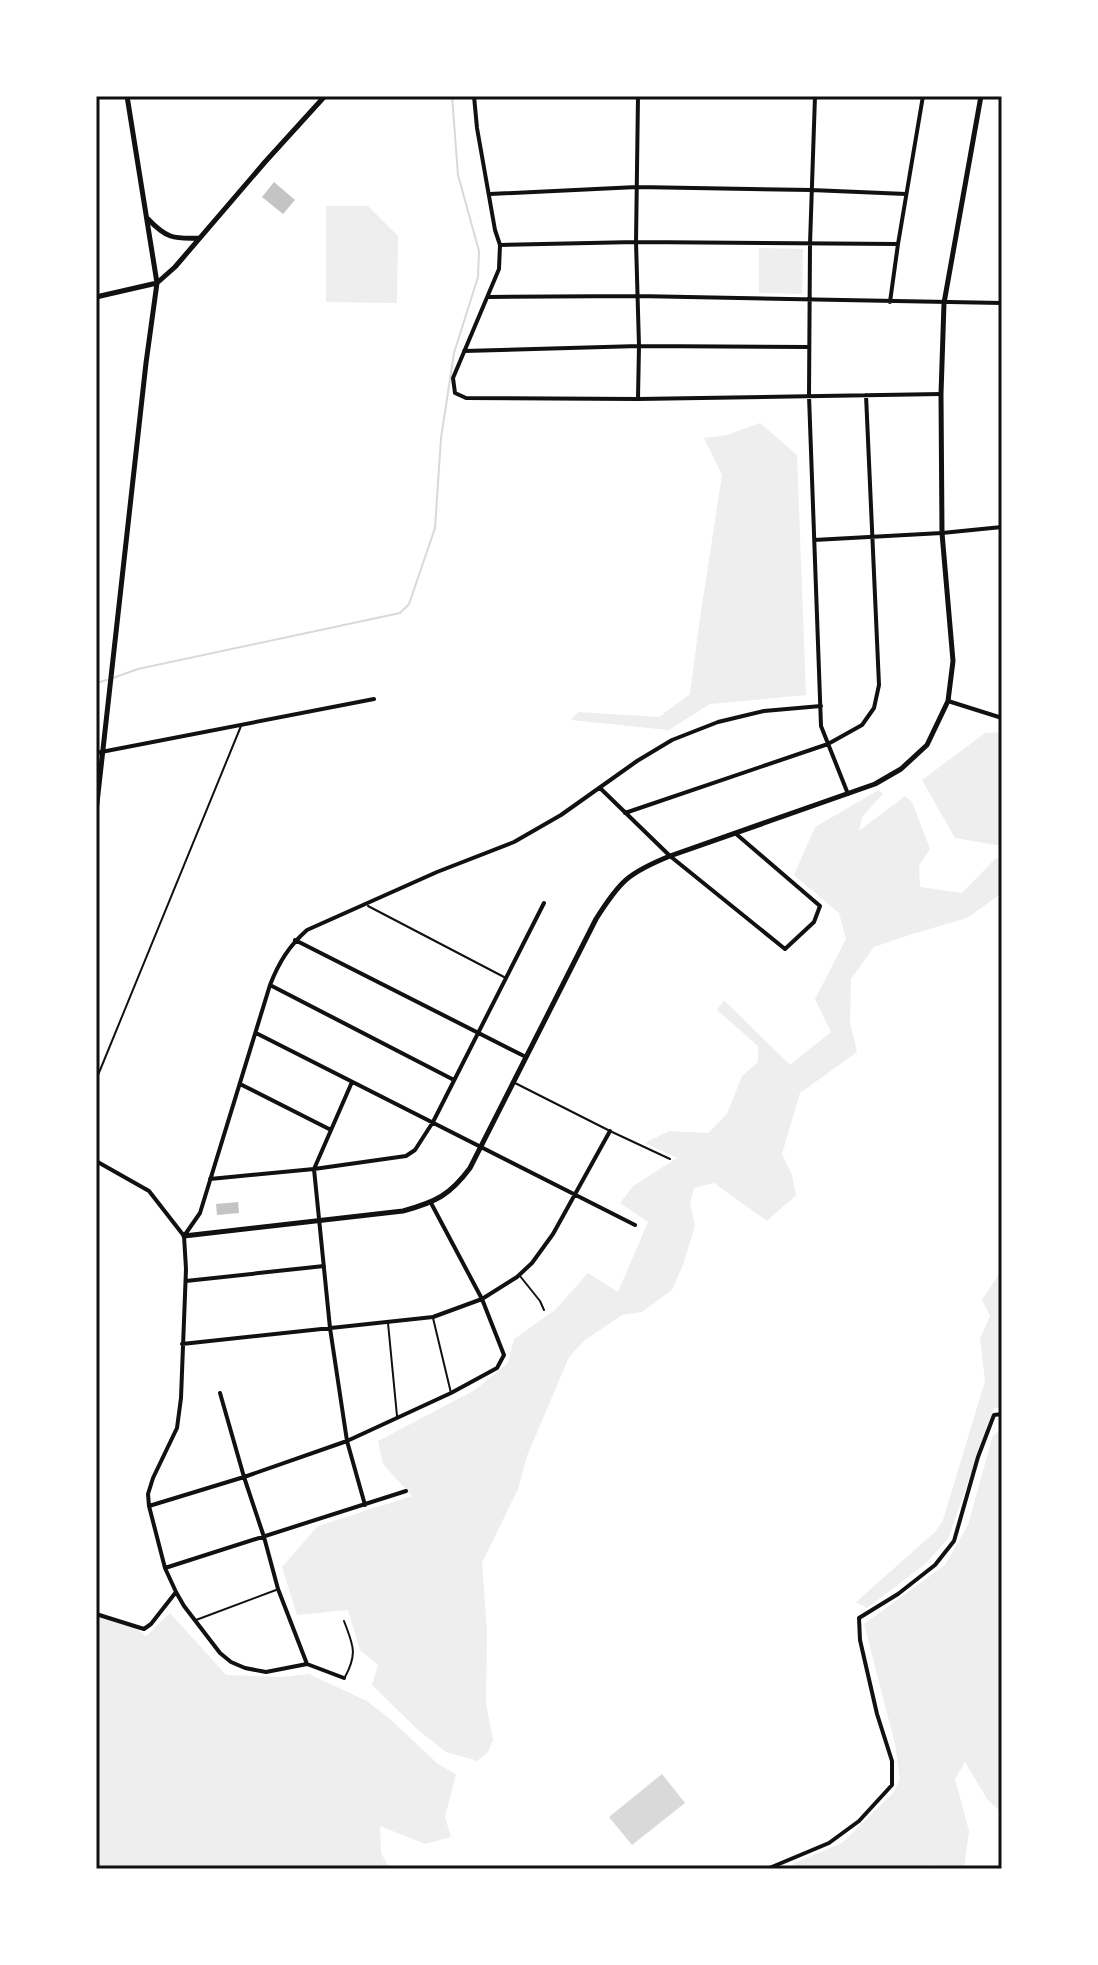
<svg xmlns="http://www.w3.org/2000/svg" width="1098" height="1965" font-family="Bitter,serif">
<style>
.green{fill:#eee}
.water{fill:#d9d9d9}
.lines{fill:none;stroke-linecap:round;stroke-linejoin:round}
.stream{stroke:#d9d9d9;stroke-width:2}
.building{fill:#c4c4c4}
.service{stroke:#111;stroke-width:2}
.minor{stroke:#111;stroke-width:4}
.tertiary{stroke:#111;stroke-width:5}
.neatline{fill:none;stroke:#111;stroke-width:3}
</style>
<rect width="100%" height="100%" fill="#fff"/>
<path class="green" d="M 326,206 L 368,206 L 398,236 L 397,303 L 326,302 Z
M 759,248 L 803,249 L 802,294 L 759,293 Z
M 760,423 L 797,455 L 806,695 L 710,704 L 669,730 L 571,720 L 578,712 L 659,717 L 690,694 L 699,625 L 722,475 L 704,438 L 727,435 Z
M 1002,732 L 1002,846 L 955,838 L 922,780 L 985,733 Z
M 879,790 L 883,794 L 862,817 L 859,831 L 905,796 L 912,802 L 930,849 L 919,866 L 920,887 L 962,893 L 996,858 L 1002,859 L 1002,893 L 967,918 L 909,935 L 874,947 L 851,979 L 850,1022 L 857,1052 L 800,1093 L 782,1154 L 792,1175 L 796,1195 L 767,1221 L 714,1183 L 694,1188 L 690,1203 L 695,1226 L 683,1265 L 672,1290 L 642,1312 L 622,1315 L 585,1340 L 569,1357 L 527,1456 L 518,1489 L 482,1563 L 487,1631 L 486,1704 L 493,1740 L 488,1752 L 477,1761 L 446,1752 L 418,1730 L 372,1685 L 378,1665 L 360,1650 L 348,1610 L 297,1615 L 282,1567 L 318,1526 L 412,1496 L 383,1464 L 378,1441 L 475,1390 L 508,1363 L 514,1339 L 555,1310 L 588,1273 L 618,1292 L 648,1222 L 620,1203 L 633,1186 L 677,1158 L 645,1143 L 669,1131 L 708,1133 L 727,1114 L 742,1076 L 758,1062 L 758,1046 L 717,1010 L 724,1000 L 790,1065 L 831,1032 L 815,999 L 846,939 L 839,913 L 794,875 L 815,827 Z
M 1002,1269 L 1002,1408 L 994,1408 L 948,1539 L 924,1565 L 867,1608 L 856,1602 L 936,1531 L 943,1520 L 985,1381 L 980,1338 L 990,1316 L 982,1300 Z
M 1002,1429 L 1002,1813 L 987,1799 L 965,1762 L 955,1779 L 969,1831 L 964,1869 L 938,1869 L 933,1865 L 915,1869 L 787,1869 L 797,1862 L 842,1843 L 893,1793 L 900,1779 L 895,1744 L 864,1624 L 945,1565 L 968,1525 L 993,1435 Z
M 96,1612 L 131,1624 L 146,1636 L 170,1613 L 226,1675 L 280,1677 L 309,1674 L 367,1701 L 391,1720 L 438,1764 L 456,1774 L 445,1817 L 451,1837 L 425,1844 L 380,1826 L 381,1853 L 390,1869 L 96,1869 Z"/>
<path class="water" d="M 662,1774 L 685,1803 L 632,1845 L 609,1817 Z"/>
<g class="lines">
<path class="stream" d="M 113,678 L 138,669 L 400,613 L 409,604 L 435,528 L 441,438 L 454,353 L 478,277 L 479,251 L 458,175 L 452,96
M 96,683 L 107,680"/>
</g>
<path class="building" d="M 274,182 L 295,200 L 283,214 L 262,197 Z
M 238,1202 L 239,1213 L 217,1215 L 216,1204 Z"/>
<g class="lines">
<path class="service" d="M 368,906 L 504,977
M 96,1080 L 241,726
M 515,1083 L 610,1131 L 670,1159
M 520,1276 L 540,1301 L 544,1310
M 433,1318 L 451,1393
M 388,1323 L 397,1416
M 196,1620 L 276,1590
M 344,1621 C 353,1645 358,1653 345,1677"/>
<path class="minor" d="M 474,96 L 477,128 L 495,230 L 500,245 L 499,269 L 453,378 L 455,393 L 466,398 L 638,399 L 941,394
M 638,96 L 636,242 L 639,346 L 638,398
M 815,96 L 810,244 L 809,396 L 821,726 L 848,794
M 490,194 L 637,187 L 811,190 L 906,194
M 500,245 L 636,242 L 898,244
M 489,297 L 637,296 L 1002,303
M 890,302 L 898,244 L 923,96
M 464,351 L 639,346 L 809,347
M 814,540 L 942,533 L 1002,527
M 948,701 L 1002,718
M 96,753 L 374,699
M 600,788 L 670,856 L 785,949 L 814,922 L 820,906 L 735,833
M 625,813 L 828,744 L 862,725 L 874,708 L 879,685 L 866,395
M 295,940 L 526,1057
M 270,985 L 454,1080
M 256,1033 L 635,1225
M 352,1082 L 314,1169 L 330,1328 L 347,1441 L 365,1505
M 240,1084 L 331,1130
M 96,1161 L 149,1191 L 184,1236
M 210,1179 L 314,1169 L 406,1156 L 415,1150 L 433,1122 L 544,903
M 186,1281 L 324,1266
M 182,1344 L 433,1317 L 482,1299 L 517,1277 L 532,1263 L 553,1234 L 610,1131
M 220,1393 L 244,1477 L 264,1537 L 278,1589 L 307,1664
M 149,1506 L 244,1477 L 347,1441 L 451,1393 L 497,1368 L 504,1355 L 482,1299 L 431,1203
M 165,1568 L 406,1491
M 96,1614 L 144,1629 L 151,1624 L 176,1592
M 307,1664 L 266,1672 L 245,1668 L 231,1662 L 220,1653 L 184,1606 L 176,1592 L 165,1568 L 149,1506 L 148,1494 L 153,1478 L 177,1428 L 181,1398 L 186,1269 L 184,1236 L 200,1213 L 270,985 C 279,962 289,946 307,930 L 437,872 L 514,842 L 561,815 L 637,761 L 672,740 L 718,722 L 764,711 L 821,706
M 307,1664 L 344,1678
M 767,1869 L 829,1843 L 859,1821 L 892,1785 L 892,1761 L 877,1714 L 860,1640 L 859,1618 L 898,1594 L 935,1565 L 954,1541 L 978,1457 L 994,1415 L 1002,1414"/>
<path class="tertiary" d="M 148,219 C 166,238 173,239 199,238
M 96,297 L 157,283 L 175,267 L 265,162 L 325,96
M 96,812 L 146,363 L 157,283 L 127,96
M 184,1236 L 403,1211 C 436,1202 450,1195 470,1168 L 596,919 C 620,881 628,873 670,856 L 875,784 L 901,769 L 927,745 L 948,701 L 953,661 L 942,533 L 941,394 L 944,303 L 981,96"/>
</g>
<rect width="1098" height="1965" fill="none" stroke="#ffffff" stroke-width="196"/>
<rect x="98" y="98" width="902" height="1769" class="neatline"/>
</svg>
